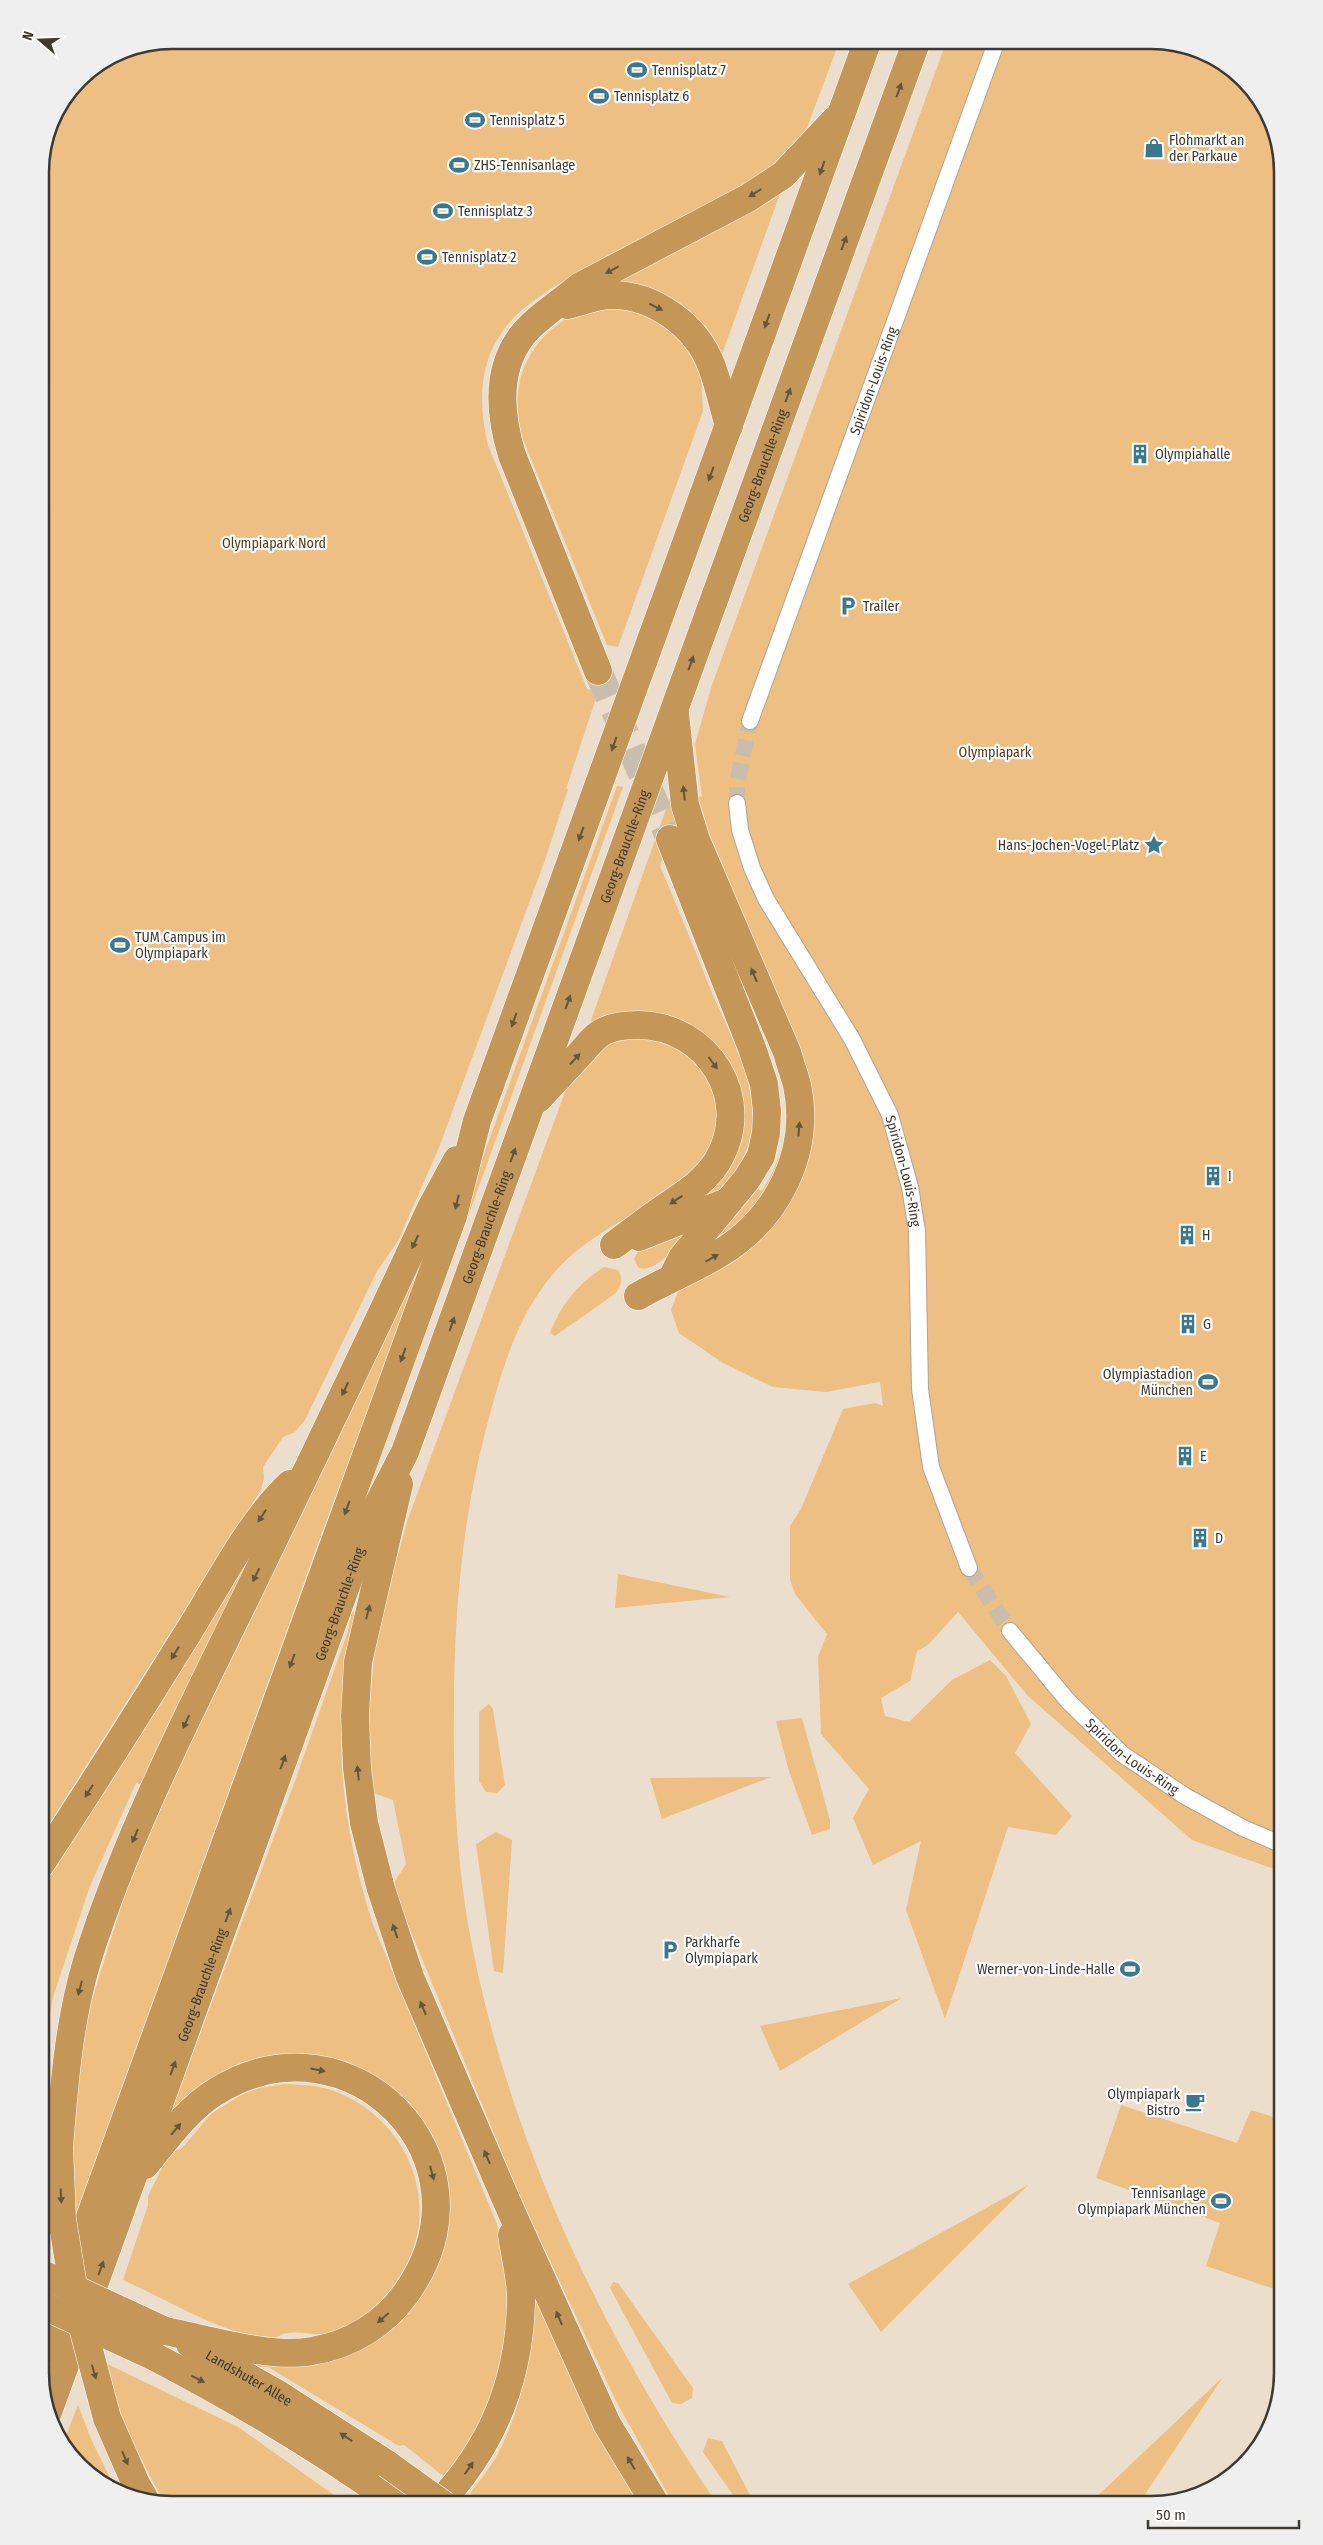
<svg xmlns="http://www.w3.org/2000/svg" width="1323" height="2545" font-family="'Fira Sans Condensed',sans-serif">
<style>
.green{fill:#edbf83}
.lines{fill:none;stroke-linecap:round;stroke-linejoin:round}
.street-tunnel{stroke:#c9bdad;stroke-width:16;stroke-dasharray:16 8;stroke-linecap:butt}
.highway-tunnel{stroke:#c9bdad;stroke-width:28;stroke-dasharray:28 14;stroke-linecap:butt}
.street-casing{stroke:#b2a493;stroke-width:18}
.highway-casing{stroke:#fff;stroke-width:29}
.street{stroke:#fff;stroke-width:16}
.highway{stroke:#c49658;stroke-width:28}
.highway-bridge-casing{stroke:#fff;stroke-width:29;stroke-linecap:butt}
.highway-bridge{stroke:#c49658;stroke-width:28}
.oneway{fill:#66553d}
.labels{text-anchor:middle;dominant-baseline:central;stroke-width:4.5;stroke-linejoin:round;paint-order:stroke}
.poi-label{font-size:14px;fill:#3e3932;stroke:#fff;text-anchor:start}
.street-label{font-size:14px;fill:#3e3932;stroke:#fff}
.park-label{font-size:14px;fill:#543c1a;stroke:#fff}
.rim{fill:none;stroke:#3e3932;stroke-width:2.5}
</style>
<rect width="100%" height="100%" fill="#ecdecc"/>
<path class="green" d="M 171,40 L 840,40 L 805,133 L 766,172 L 550,289 C 541,296 531,302 522,310 C 480,347 476,394 488,445 L 587,689 L 598,692 L 566,789 L 568,789 L 546,857 L 440,1145 L 398,1241 L 377,1271 L 305,1420 L 295,1432 L 283,1437 L 263,1467 L 264,1478 L 261,1490 L 40,1838 L 40,163 L 50,121 L 79,78 L 121,50 Z
M 947,40 L 1161,40 L 1231,67 L 1273,121 L 1283,171 L 1283,1872 L 1192,1840 L 1027,1695 L 958,1612 L 928,1645 L 917,1651 L 910,1681 L 881,1698 L 885,1716 L 909,1722 L 952,1680 L 990,1660 L 1006,1676 L 1031,1724 L 1015,1753 L 1072,1816 L 1056,1835 L 1008,1827 L 945,2019 L 906,1910 L 921,1841 L 873,1865 L 853,1818 L 869,1789 L 821,1734 L 818,1657 L 827,1634 L 795,1594 L 790,1580 L 790,1526 L 801,1509 L 843,1409 L 875,1403 L 883,1406 L 880,1382 L 826,1392 L 773,1387 L 723,1363 L 679,1333 L 671,1310 L 679,1289 L 783,1211 L 794,1040 L 710,835 L 698,796 L 702,797 L 695,744 L 712,685 Z
M 781,191 L 721,357 L 615,285 L 614,278 Z
M 606,306 L 650,314 L 672,329 L 688,350 L 701,376 L 703,411 L 618,647 L 607,645 L 523,439 C 510,393 520,352 560,323 C 565,320 571,314 576,312 C 585,308 597,308 606,306 Z
M 617,786 L 623,787 L 91,2262 L 85,2259 Z
M 671,795 L 679,816 L 660,866 C 678,908 695,950 712,993 C 729,1033 757,1081 752,1127 C 748,1158 732,1180 708,1199 L 704,1195 L 717,1182 L 721,1055 L 595,1026 L 591,1020 Z
M 646,1036 C 676,1045 681,1045 703,1068 C 707,1072 712,1075 715,1080 C 717,1085 717,1091 718,1096 C 719,1106 724,1119 721,1129 C 719,1138 714,1152 709,1160 C 703,1168 691,1175 683,1181 C 642,1214 588,1232 554,1273 C 515,1318 500,1376 485,1433 C 462,1522 454,1615 454,1707 C 453,1780 456,1852 468,1924 C 505,2132 599,2331 718,2505 L 674,2505 L 616,2401 L 522,2201 L 392,1886 L 406,1864 L 393,1800 L 373,1793 L 368,1729 L 376,1633 L 408,1519 L 572,1073 C 600,1043 605,1038 646,1036 Z
M 790,1119 L 785,1161 L 771,1194 L 713,1246 L 710,1242 L 734,1219 L 758,1189 L 762,1191 C 777,1168 783,1145 790,1119 Z
M 682,1232 L 688,1236 C 677,1246 652,1276 638,1267 L 634,1259 L 640,1248 Z
M 420,1255 L 425,1257 L 316,1549 L 76,2215 L 70,2176 L 71,2127 L 84,2025 L 124,1898 L 166,1792 Z
M 604,1267 L 618,1270 C 623,1279 622,1284 616,1293 L 555,1336 L 550,1333 C 560,1306 579,1282 604,1267 Z
M 247,1559 L 247,1562 L 142,1785 L 136,1783 L 90,1886 L 53,1997 L 40,2072 L 40,1880 Z
M 618,1574 L 730,1597 L 615,1608 Z
M 352,1612 L 357,1613 C 352,1646 344,1681 342,1715 C 338,1785 351,1855 372,1922 L 497,2224 L 506,2264 L 509,2303 L 507,2341 L 487,2417 L 447,2479 L 404,2445 L 399,2446 L 268,2367 L 252,2366 L 242,2360 L 294,2362 L 421,2291 L 429,2138 L 309,2061 L 166,2125 L 296,1778 L 348,1631 Z
M 489,1704 L 493,1709 L 505,1785 L 497,1793 L 486,1792 L 479,1781 L 479,1712 Z
M 802,1718 L 830,1820 L 830,1829 L 812,1835 L 788,1768 L 776,1721 Z
M 771,1777 L 662,1819 L 650,1778 Z
M 496,1832 L 512,1840 L 503,1973 L 494,1971 L 476,1844 Z
M 902,1998 L 780,2071 L 760,2026 Z
M 284,2084 C 302,2085 320,2085 337,2092 C 411,2122 445,2210 398,2279 C 386,2297 369,2316 349,2325 C 342,2328 332,2333 324,2334 C 312,2335 299,2331 287,2333 C 280,2334 275,2340 269,2339 C 220,2333 168,2300 123,2280 L 148,2205 L 148,2196 L 169,2154 L 182,2148 L 211,2114 L 241,2095 L 260,2088 Z
M 1121,2105 L 1237,2143 L 1251,2110 L 1283,2120 L 1283,2292 L 1206,2266 L 1220,2223 L 1096,2178 Z
M 1028,2185 L 881,2332 L 848,2284 Z
M 613,2282 L 618,2283 L 693,2388 L 692,2398 L 681,2404 L 672,2403 L 610,2288 Z
M 536,2293 L 644,2505 L 486,2505 L 470,2493 C 478,2482 488,2471 495,2459 C 523,2409 533,2351 532,2295 Z
M 101,2361 L 238,2427 L 348,2505 L 166,2505 C 138,2456 119,2413 101,2361 Z
M 1223,2377 L 1138,2505 L 1088,2505 Z
M 78,2405 L 91,2439 L 115,2488 L 98,2483 L 64,2441 Z
M 708,2438 L 722,2441 L 755,2505 L 740,2505 L 703,2452 Z"/>
<g class="lines">
<path class="street-tunnel" d="M 737,803 L 737,783 L 750,721
M 969,1568 L 1010,1631"/>
<path class="highway-tunnel" d="M 598,671 L 670,839"/>
<defs>
<g id="street">
<path id="s1" d="M 750,721 L 997,40"/>
<path id="s2" d="M 737,803 L 740,830 L 752,868 L 766,899 L 852,1039 L 890,1115 L 910,1187 L 917,1231 L 920,1389 L 931,1467 L 969,1568"/>
<path id="s3" d="M 1010,1631 L 1068,1701 L 1122,1754 L 1185,1796 L 1243,1828 L 1283,1845"/>
</g>
<g id="highway">
<path d="M 567,305 C 581,302 595,296 608,295 C 653,293 697,326 712,367 C 719,386 723,406 729,426"/>
<path d="M 598,671 L 512,455 C 500,416 495,372 521,337 C 535,318 561,303 579,287 L 748,198 L 783,175 L 835,120"/>
<path d="M 670,839 L 752,1048 L 764,1084 L 767,1111 L 766,1133 L 761,1156 L 747,1179 L 682,1258 L 673,1276"/>
<path d="M 538,1099 C 552,1084 566,1069 579,1055 C 585,1049 591,1040 598,1035 C 608,1027 625,1025 638,1025 C 708,1025 755,1100 717,1162 C 702,1185 681,1196 660,1211 C 644,1222 629,1234 614,1245"/>
<path d="M 639,1237 L 722,1204"/>
<path d="M 638,1296 C 666,1280 695,1269 722,1252 C 778,1217 811,1152 797,1085 C 794,1074 790,1063 787,1052 L 696,840 L 685,805 L 675,714"/>
<path d="M 399,1484 L 358,1662 L 355,1716 L 357,1768 L 364,1823 L 381,1889 L 410,1977 L 507,2202 L 607,2424 L 656,2505"/>
<path d="M 40,1865 C 91,1788 140,1710 189,1631 C 219,1583 249,1523 290,1484"/>
<path d="M 59,2147 C 64,2085 69,2021 87,1961 C 126,1837 187,1718 244,1601 C 307,1471 370,1341 430,1210 L 457,1160"/>
<path d="M 145,2165 C 166,2140 188,2108 217,2091 C 350,2009 500,2159 407,2292 C 385,2324 350,2345 312,2351 C 271,2359 207,2339 165,2331"/>
<path id="s4" d="M 190,2344 L 281,2396 L 387,2464"/>
<path d="M 40,2355 L 453,1216 L 477,1121 L 868,40"/>
<path d="M 155,2357 C 239,2401 320,2449 398,2505"/>
<path id="s5" d="M 48,2412 L 369,1522 L 405,1452 L 917,40"/>
<path d="M 107,2418 L 136,2484 L 144,2498"/>
<path d="M 437,2505 C 492,2448 519,2382 521,2303 C 522,2281 515,2256 512,2235"/>
</g>
</defs>
<use href="#street" class="street-casing"/>
<use href="#highway" class="highway-casing"/>
<use href="#street" class="street"/>
<use href="#highway" class="highway"/>
<defs>
<path id="highway-bridge" d="M 59,2147 L 62,2219 L 75,2298 L 107,2418
M 40,2273 L 165,2331
M 40,2304 L 155,2357
M 387,2464 L 444,2505"/>
</defs>
<use href="#highway-bridge" class="highway-bridge-casing"/>
<use href="#highway-bridge" class="highway-bridge"/>
</g>
<defs><path id="oneway-solid" d="M-6-.8H1V-3.2L6.5 0L1 3.2V.8H-6Z" transform="scale(1.25)"/></defs>
<g class="oneway">
<use href="#oneway-solid" transform="translate(899 90) rotate(-70)"/>
<use href="#oneway-solid" transform="translate(822 168) rotate(110)"/>
<use href="#oneway-solid" transform="translate(755 193) rotate(148)"/>
<use href="#oneway-solid" transform="translate(844 243) rotate(-70)"/>
<use href="#oneway-solid" transform="translate(612 270) rotate(152)"/>
<use href="#oneway-solid" transform="translate(656 307) rotate(26)"/>
<use href="#oneway-solid" transform="translate(767 321) rotate(110)"/>
<use href="#oneway-solid" transform="translate(788 395) rotate(-70)"/>
<use href="#oneway-solid" transform="translate(711 474) rotate(110)"/>
<use href="#oneway-solid" transform="translate(691 663) rotate(-70)"/>
<use href="#oneway-solid" transform="translate(614 744) rotate(110)"/>
<use href="#oneway-solid" transform="translate(684 793) rotate(-96)"/>
<use href="#oneway-solid" transform="translate(581 834) rotate(110)"/>
<use href="#oneway-solid" transform="translate(754 975) rotate(-113)"/>
<use href="#oneway-solid" transform="translate(568 1002) rotate(-70)"/>
<use href="#oneway-solid" transform="translate(514 1020) rotate(110)"/>
<use href="#oneway-solid" transform="translate(575 1059) rotate(-47)"/>
<use href="#oneway-solid" transform="translate(713 1063) rotate(53)"/>
<use href="#oneway-solid" transform="translate(799 1129) rotate(-85)"/>
<use href="#oneway-solid" transform="translate(513 1155) rotate(-70)"/>
<use href="#oneway-solid" transform="translate(676 1200) rotate(147)"/>
<use href="#oneway-solid" transform="translate(457 1202) rotate(104)"/>
<use href="#oneway-solid" transform="translate(415 1242) rotate(115)"/>
<use href="#oneway-solid" transform="translate(712 1258) rotate(-30)"/>
<use href="#oneway-solid" transform="translate(452 1324) rotate(-70)"/>
<use href="#oneway-solid" transform="translate(403 1355) rotate(110)"/>
<use href="#oneway-solid" transform="translate(345 1389) rotate(116)"/>
<use href="#oneway-solid" transform="translate(347 1508) rotate(110)"/>
<use href="#oneway-solid" transform="translate(262 1516) rotate(123)"/>
<use href="#oneway-solid" transform="translate(256 1575) rotate(116)"/>
<use href="#oneway-solid" transform="translate(368 1612) rotate(-76)"/>
<use href="#oneway-solid" transform="translate(175 1653) rotate(122)"/>
<use href="#oneway-solid" transform="translate(292 1661) rotate(110)"/>
<use href="#oneway-solid" transform="translate(186 1722) rotate(115)"/>
<use href="#oneway-solid" transform="translate(283 1762) rotate(-70)"/>
<use href="#oneway-solid" transform="translate(358 1773) rotate(-96)"/>
<use href="#oneway-solid" transform="translate(89 1791) rotate(123)"/>
<use href="#oneway-solid" transform="translate(135 1836) rotate(113)"/>
<use href="#oneway-solid" transform="translate(228 1915) rotate(-70)"/>
<use href="#oneway-solid" transform="translate(395 1931) rotate(-109)"/>
<use href="#oneway-solid" transform="translate(80 1988) rotate(104)"/>
<use href="#oneway-solid" transform="translate(423 2008) rotate(-113)"/>
<use href="#oneway-solid" transform="translate(173 2068) rotate(-70)"/>
<use href="#oneway-solid" transform="translate(318 2070) rotate(11)"/>
<use href="#oneway-solid" transform="translate(176 2129) rotate(-50)"/>
<use href="#oneway-solid" transform="translate(487 2157) rotate(-113)"/>
<use href="#oneway-solid" transform="translate(432 2173) rotate(75)"/>
<use href="#oneway-solid" transform="translate(61 2196) rotate(87)"/>
<use href="#oneway-solid" transform="translate(101 2268) rotate(-70)"/>
<use href="#oneway-solid" transform="translate(383 2318) rotate(139)"/>
<use href="#oneway-solid" transform="translate(559 2318) rotate(-114)"/>
<use href="#oneway-solid" transform="translate(94 2372) rotate(74)"/>
<use href="#oneway-solid" transform="translate(198 2379) rotate(27)"/>
<use href="#oneway-solid" transform="translate(346 2437) rotate(-147)"/>
<use href="#oneway-solid" transform="translate(125 2458) rotate(67)"/>
<use href="#oneway-solid" transform="translate(631 2463) rotate(-121)"/>
<use href="#oneway-solid" transform="translate(469 2468) rotate(-55)"/>
</g>
<defs>
<symbol id="stadium-bare" viewBox="-9 -9 18 18"><path d="M0-5a6.5 5 0 1 0 0 10a6.5 5 0 1 0 0-10ZM-3.5-1.8h7v3.6h-7Z" fill="#3a788e" stroke="#fff" stroke-width="2.5" paint-order="stroke"/></symbol>
<symbol id="shop-bare" viewBox="-9 -9 18 18"><path d="M-5-2.5h2.3a2.7 3.5 0 0 1 5.4 0H5L5.5 6h-11ZM-1.5-2.5h3a1.5 2.3 0 0 0-3 0Z" fill="#3a788e" stroke="#fff" stroke-width="2.5" paint-order="stroke"/></symbol>
<symbol id="building-bare" viewBox="-9 -9 18 18"><path d="M-4-6H4V6H1V3H-1V6H-4ZM-2.5-4.3h1.7v1.8h-1.7ZM.8-4.3h1.7v1.8H.8ZM-2.5-1h1.7V.8h-1.7ZM.8-1h1.7V.8H.8Z" fill="#3a788e" stroke="#fff" stroke-width="2.5" paint-order="stroke"/></symbol>
<symbol id="parking-bare" viewBox="-9 -9 18 18"><path d="M-3.5-5.5H1a3.5 3.5 0 0 1 0 7H-1V5.5H-3.5ZM-1-3.4V-.6H.8a1.4 1.4 0 0 0 0-2.8Z" fill="#3a788e" stroke="#fff" stroke-width="2.5" paint-order="stroke"/></symbol>
<symbol id="sight-bare" viewBox="-9 -9 18 18"><path d="M0-6L1.8-2.2L6-1.7L2.9 1.2L3.7 5.4L0 3.3L-3.7 5.4L-2.9 1.2L-6-1.7L-1.8-2.2Z" fill="#3a788e" stroke="#fff" stroke-width="2.5" paint-order="stroke"/></symbol>
<symbol id="cafe-bare" viewBox="-9 -9 18 18"><path d="M-5.5-4.5H6V0H3Q3 3.5 0 3.5H-2.5Q-5.5 3.5-5.5 0ZM3-3.2v2h1.7v-2ZM-6 4.5H4V6H-6Z" fill="#3a788e" stroke="#fff" stroke-width="2.5" paint-order="stroke"/></symbol>
</defs>
<g fill-rule="evenodd">
<use href="#stadium-bare" x="623" y="56" width="28" height="28"/>
<use href="#stadium-bare" x="585" y="82" width="28" height="28"/>
<use href="#stadium-bare" x="461" y="106" width="28" height="28"/>
<use href="#shop-bare" x="1140" y="134" width="28" height="28"/>
<use href="#stadium-bare" x="445" y="151" width="28" height="28"/>
<use href="#stadium-bare" x="429" y="197" width="28" height="28"/>
<use href="#stadium-bare" x="413" y="243" width="28" height="28"/>
<use href="#building-bare" x="1126" y="440" width="28" height="28"/>
<use href="#parking-bare" x="834" y="592" width="28" height="28"/>
<use href="#sight-bare" x="1140" y="831" width="28" height="28"/>
<use href="#stadium-bare" x="106" y="931" width="28" height="28"/>
<use href="#building-bare" x="1199" y="1162" width="28" height="28"/>
<use href="#building-bare" x="1173" y="1221" width="28" height="28"/>
<use href="#building-bare" x="1174" y="1310" width="28" height="28"/>
<use href="#stadium-bare" x="1194" y="1368" width="28" height="28"/>
<use href="#building-bare" x="1171" y="1442" width="28" height="28"/>
<use href="#building-bare" x="1186" y="1524" width="28" height="28"/>
<use href="#parking-bare" x="656" y="1936" width="28" height="28"/>
<use href="#stadium-bare" x="1116" y="1955" width="28" height="28"/>
<use href="#cafe-bare" x="1181" y="2088" width="28" height="28"/>
<use href="#stadium-bare" x="1207" y="2187" width="28" height="28"/>
</g>
<g class="labels">
<g class="poi-label">
<text x="652" y="70">Tennisplatz 7</text>
<text x="614" y="96">Tennisplatz 6</text>
<text x="490" y="120">Tennisplatz 5</text>
<text x="1169" y="140">Flohmarkt an<tspan x="1169" dy="16">der Parkaue</tspan></text>
<text x="474" y="165">ZHS-Tennisanlage</text>
<text x="458" y="211">Tennisplatz 3</text>
<text x="442" y="257">Tennisplatz 2</text>
<text x="1155" y="454">Olympiahalle</text>
<text x="863" y="606">Trailer</text>
<text x="1139" y="845" text-anchor="end">Hans-Jochen-Vogel-Platz</text>
<text x="135" y="937">TUM Campus im<tspan x="135" dy="16">Olympiapark</tspan></text>
<text x="1228" y="1176">I</text>
<text x="1202" y="1235">H</text>
<text x="1203" y="1324">G</text>
<text x="1193" y="1374" text-anchor="end">Olympiastadion<tspan x="1193" dy="16">München</tspan></text>
<text x="1200" y="1456">E</text>
<text x="1215" y="1538">D</text>
<text x="685" y="1942">Parkharfe<tspan x="685" dy="16">Olympiapark</tspan></text>
<text x="1115" y="1969" text-anchor="end">Werner-von-Linde-Halle</text>
<text x="1180" y="2094" text-anchor="end">Olympiapark<tspan x="1180" dy="16">Bistro</tspan></text>
<text x="1206" y="2193" text-anchor="end">Tennisanlage<tspan x="1206" dy="16">Olympiapark München</tspan></text>
</g>
<g class="street-label">
<text stroke="none"><textPath href="#s1" startOffset="362">Spiridon-Louis-Ring</textPath></text>
<text stroke="none"><textPath href="#s5" startOffset="2074">Georg-Brauchle-Ring</textPath></text>
<text stroke="none"><textPath href="#s5" startOffset="1669">Georg-Brauchle-Ring</textPath></text>
<text stroke="none"><textPath href="#s2" startOffset="408">Spiridon-Louis-Ring</textPath></text>
<text stroke="none"><textPath href="#s5" startOffset="1264">Georg-Brauchle-Ring</textPath></text>
<text stroke="none"><textPath href="#s5" startOffset="859">Georg-Brauchle-Ring</textPath></text>
<text stroke="none"><textPath href="#s3" startOffset="176">Spiridon-Louis-Ring</textPath></text>
<text stroke="none"><textPath href="#s5" startOffset="454">Georg-Brauchle-Ring</textPath></text>
<text stroke="none"><textPath href="#s4" startOffset="68">Landshuter Allee</textPath></text>
</g>
<g class="park-label">
<text x="274" y="543">Olympiapark Nord</text>
<text x="995" y="752">Olympiapark</text>
</g>
</g>
<path d="M0 0H1323V2545H0ZM172 49H1151A123 123 0 0 1 1274 172V2373A123 123 0 0 1 1151 2496H172A123 123 0 0 1 49 2373V172A123 123 0 0 1 172 49Z" fill="#f0efef" fill-rule="evenodd"/>
<path class="rim" d="M172 49H1151A123 123 0 0 1 1274 172V2373A123 123 0 0 1 1151 2496H172A123 123 0 0 1 49 2373V172A123 123 0 0 1 172 49Z"/>
<g transform="translate(40 40) rotate(289)" stroke="#ffffff" stroke-width="4" paint-order="stroke">
<path d="M0-4L9 19L0 12L-9 19Z" fill="#3e3932"/>
<text y="-8" font-size="14" font-weight="bold" text-anchor="middle" fill="#3e3932">N</text>
</g>
<path d="M1148 2520v8h151v-8" fill="none" stroke="#3e3932" stroke-width="2.5"/>
<text x="1156" y="2520" font-size="15" fill="#3e3932" stroke="#ffffff" stroke-width="4" paint-order="stroke">50 m</text>
</svg>
